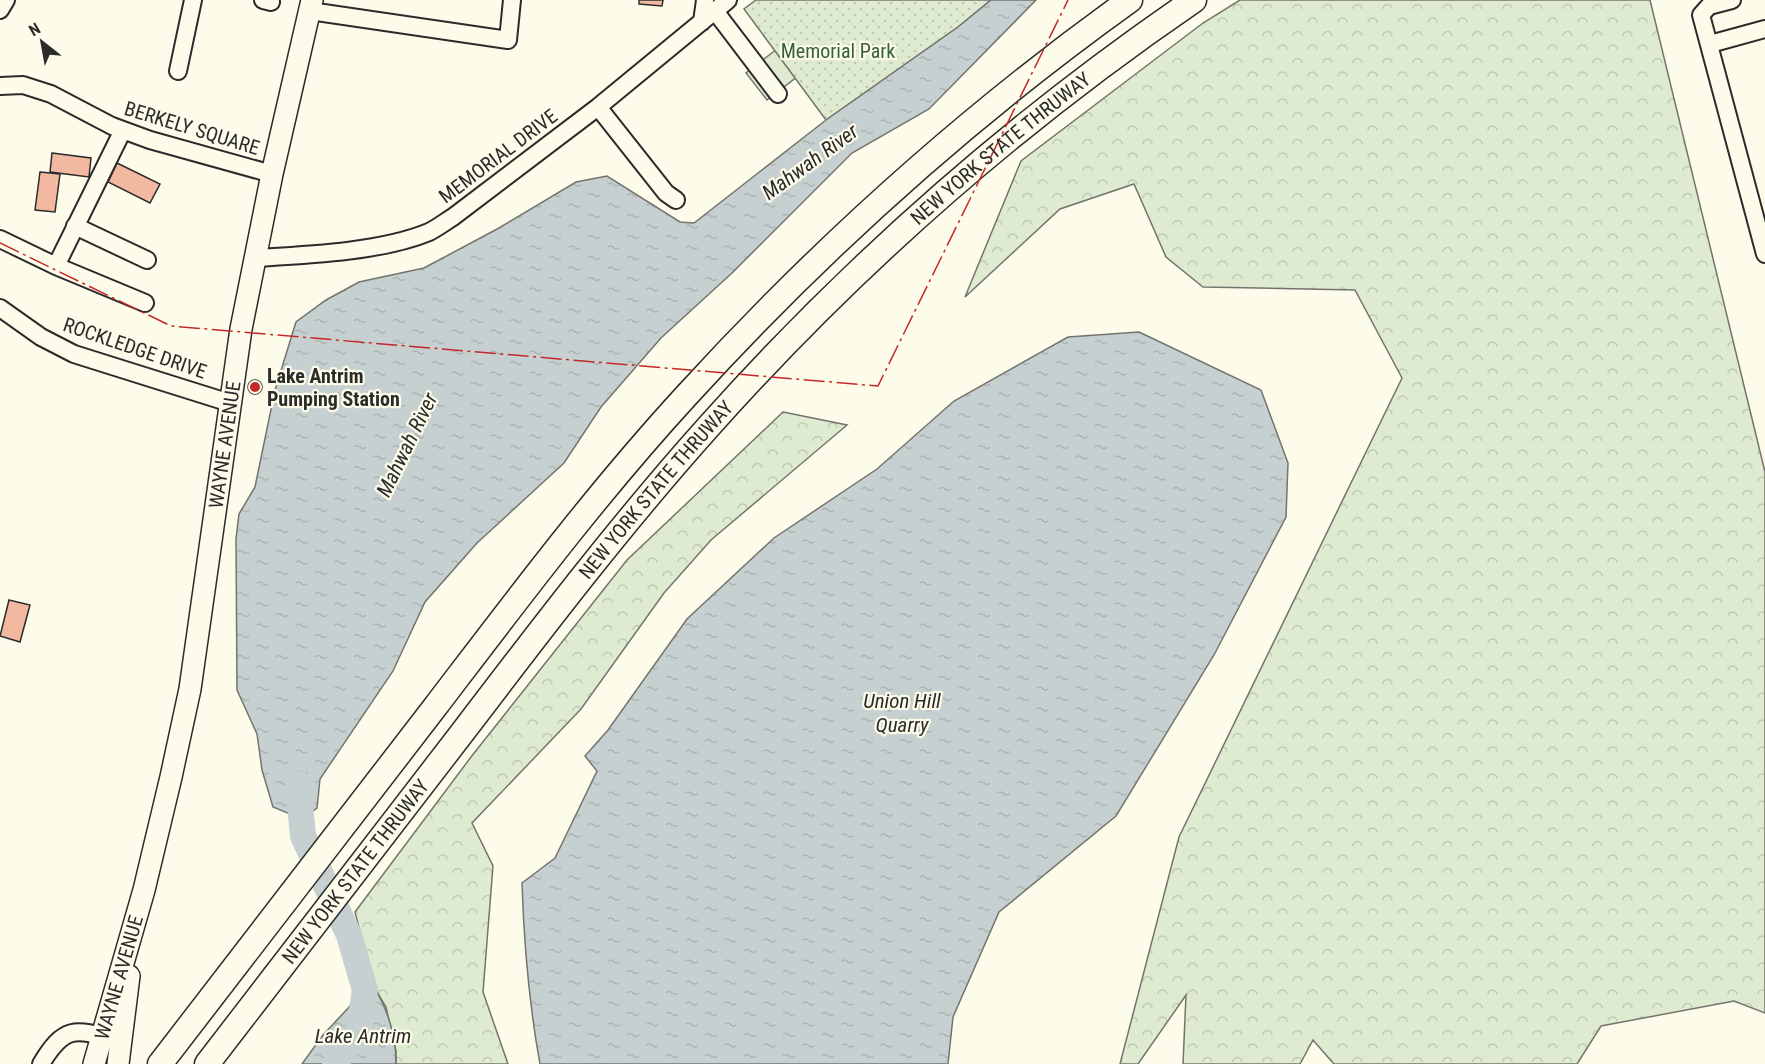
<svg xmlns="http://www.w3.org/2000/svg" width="1765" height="1064" font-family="'Roboto Condensed',sans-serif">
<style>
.green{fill:#deebd1;stroke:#74746e;stroke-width:1.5}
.forest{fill:url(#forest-crowns);stroke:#74746e;stroke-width:1.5}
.park{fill:url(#park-dots);stroke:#74746e;stroke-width:1.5}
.water{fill:url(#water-ripples);stroke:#74746e;stroke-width:1.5}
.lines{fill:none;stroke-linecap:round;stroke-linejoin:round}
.river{stroke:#c7d0d0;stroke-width:26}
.building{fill:#f2b8a0;stroke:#2b2b2b;stroke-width:1.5}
.minor-casing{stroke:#2b2b2b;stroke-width:20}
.major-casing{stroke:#2b2b2b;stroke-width:24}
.highway-casing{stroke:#2b2b2b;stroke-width:27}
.minor{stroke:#fdfbea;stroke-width:16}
.major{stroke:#fdfbea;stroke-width:21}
.highway{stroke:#fdfbea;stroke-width:24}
.power{stroke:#c62828;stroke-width:1.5;stroke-dasharray:21 4.5 3 4.5;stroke-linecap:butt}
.poi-dot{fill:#c62828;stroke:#fdfbea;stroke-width:2}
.labels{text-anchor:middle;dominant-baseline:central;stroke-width:4.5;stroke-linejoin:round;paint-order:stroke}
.park-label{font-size:20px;fill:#34623c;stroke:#fdfbea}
.street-label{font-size:20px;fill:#2b2b2b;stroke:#fdfbea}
.poi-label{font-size:20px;font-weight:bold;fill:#2b2b2b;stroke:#fdfbea;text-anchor:start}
.water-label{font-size:21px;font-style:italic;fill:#2b2b2b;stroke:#fdfbea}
</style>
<defs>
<pattern id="forest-crowns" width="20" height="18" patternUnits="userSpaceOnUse" patternTransform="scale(1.5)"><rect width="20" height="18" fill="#deebd1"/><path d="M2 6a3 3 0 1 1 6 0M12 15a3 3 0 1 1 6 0" fill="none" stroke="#bfcab4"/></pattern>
<pattern id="park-dots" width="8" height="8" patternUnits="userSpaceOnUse" patternTransform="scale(1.5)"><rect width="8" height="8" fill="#deebd1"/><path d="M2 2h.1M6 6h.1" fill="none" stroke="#bfcab4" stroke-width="1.8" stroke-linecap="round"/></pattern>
<pattern id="water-ripples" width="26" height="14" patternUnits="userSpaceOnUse" patternTransform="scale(1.5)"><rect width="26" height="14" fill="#c7d0d0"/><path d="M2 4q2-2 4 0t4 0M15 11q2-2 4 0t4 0" fill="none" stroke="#abb3b3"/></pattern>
</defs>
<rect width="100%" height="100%" fill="#fdfbea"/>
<path class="green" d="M 777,49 L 798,76 L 767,100 L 746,73 Z"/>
<path class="forest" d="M 1240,0 L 1650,0 L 1765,472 L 1765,1013 L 1734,1001 L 1601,1026 L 1577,1064 L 1334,1064 L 1313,1040 L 1300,1064 L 1183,1064 L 1186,995 L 1138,1064 L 1120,1064 L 1179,837 L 1402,378 L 1355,290 L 1203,287 L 1166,257 L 1134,184 L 1060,209 L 965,297 L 1021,161 L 1203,23 Z
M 783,412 L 847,425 L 711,540 L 664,593 L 581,709 L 472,823 L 493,866 L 483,992 L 508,1064 L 396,1064 L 396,1051 L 386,1007 L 374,987 L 355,912 L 471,757 L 627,560 Z"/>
<path class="park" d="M 756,0 L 991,0 L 958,27 L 826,120 L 744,9 Z"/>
<path class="water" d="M 991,0 L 1036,0 L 929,109 L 852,153 L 732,273 L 661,338 L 601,407 L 564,463 L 477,543 L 425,602 L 393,671 L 320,779 L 317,808 L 302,819 L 273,807 L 262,770 L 257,734 L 237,690 L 236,539 L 239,514 L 255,487 L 275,390 L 296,322 L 326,300 L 359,282 L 424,268 L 499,228 L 576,182 L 607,176 L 680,222 L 694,223 L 826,120 L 958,27 Z
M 1139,332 L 1261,390 L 1288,463 L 1286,517 L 1214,655 L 1116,816 L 999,912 L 953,1017 L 948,1064 L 540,1064 C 529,1004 524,945 522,883 L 555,858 L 597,771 L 585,756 L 608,730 L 687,619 L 774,538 L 877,469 L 954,401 L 1068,337 Z
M 374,987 C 388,1010 396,1036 396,1064 L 302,1064 L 323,1035 L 365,990 Z"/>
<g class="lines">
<path class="river" d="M 298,784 L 303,836 L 349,935 L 365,990 L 359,1029 L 335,1064"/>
</g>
<path class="building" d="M 639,0 L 663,0 L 662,6 L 639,4 Z
M 52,153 L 91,158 L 89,177 L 50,172 Z
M 117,163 L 160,184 L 150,203 L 108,182 Z
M 40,172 L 60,174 L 55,212 L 35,210 Z
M248 387a7 7 0 1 1 14 0a7 7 0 1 1-14 0Z
M 9,600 L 30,605 L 20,642 L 0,636 Z"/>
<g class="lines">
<defs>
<path id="minor" d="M 263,0 L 271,2
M 1732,0 L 1709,6 L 1701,15 L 1765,254
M 0,10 L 6,0
M 310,11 L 508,40 L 512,0
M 715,11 L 778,94
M 702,22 L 705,0
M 1710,44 L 1765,29
M 178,71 L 193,0
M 0,86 L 23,85 L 51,94 L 112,126 L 150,140 L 272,174
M 598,107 L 666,193 L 676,200
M 75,226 L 147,260
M 0,239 L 56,266 L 145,303
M 255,258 C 307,255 381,252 429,232 C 437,228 445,222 453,217 L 598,107 L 728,0
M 56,266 L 123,130
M 0,308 L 41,337 L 74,354 L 230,403
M 41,1064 C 63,1027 75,1027 113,1040"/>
<g id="major">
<path id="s1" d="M 94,1064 L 144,890 L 171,777 L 190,689 L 241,329 L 272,174 L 312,0"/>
<path d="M 118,1064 L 129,976"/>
</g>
<g id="highway">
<path d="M 160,1064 C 252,945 344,826 435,707 C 516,601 596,494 686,396 C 820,249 968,116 1130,0"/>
<path id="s2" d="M 207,1064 C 292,954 377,843 462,733 C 542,628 622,523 710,425 C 853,265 1017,121 1194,0"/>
</g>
</defs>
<use href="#minor" class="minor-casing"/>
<use href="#major" class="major-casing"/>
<use href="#highway" class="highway-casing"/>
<use href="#minor" class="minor"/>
<use href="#major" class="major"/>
<use href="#highway" class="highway"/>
<path class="power" d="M 0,243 L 171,326 L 878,386 L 1068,0"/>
</g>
<circle class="poi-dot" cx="255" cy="387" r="6"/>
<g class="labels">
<g class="park-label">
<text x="838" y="51">Memorial Park</text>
</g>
<g class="street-label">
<text transform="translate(192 128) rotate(17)">BERKELY SQUARE</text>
<text stroke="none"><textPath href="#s2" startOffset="1215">NEW YORK STATE THRUWAY</textPath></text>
<text transform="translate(498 156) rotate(-37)">MEMORIAL DRIVE</text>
<text transform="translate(135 348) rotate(19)">ROCKLEDGE DRIVE</text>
<text stroke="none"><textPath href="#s1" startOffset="634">WAYNE AVENUE</textPath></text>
<text stroke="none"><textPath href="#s2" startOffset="729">NEW YORK STATE THRUWAY</textPath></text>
<text stroke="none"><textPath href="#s2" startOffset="243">NEW YORK STATE THRUWAY</textPath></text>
<text stroke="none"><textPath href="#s1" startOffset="90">WAYNE AVENUE</textPath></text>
</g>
<g class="poi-label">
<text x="267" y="376">Lake Antrim<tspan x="267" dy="23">Pumping Station</tspan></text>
</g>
<g class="water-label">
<text transform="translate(810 162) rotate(-36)">Mahwah River</text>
<text transform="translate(407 445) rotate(-64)">Mahwah River</text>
<text x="902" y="701">Union Hill<tspan x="902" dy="24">Quarry</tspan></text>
<text x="363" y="1036">Lake Antrim</text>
</g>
</g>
<g transform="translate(42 42) rotate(329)" stroke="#fdfbea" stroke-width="4.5" paint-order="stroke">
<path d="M0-4.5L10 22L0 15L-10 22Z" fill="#2b2b2b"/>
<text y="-9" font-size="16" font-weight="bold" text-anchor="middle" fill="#2b2b2b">N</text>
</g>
</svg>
